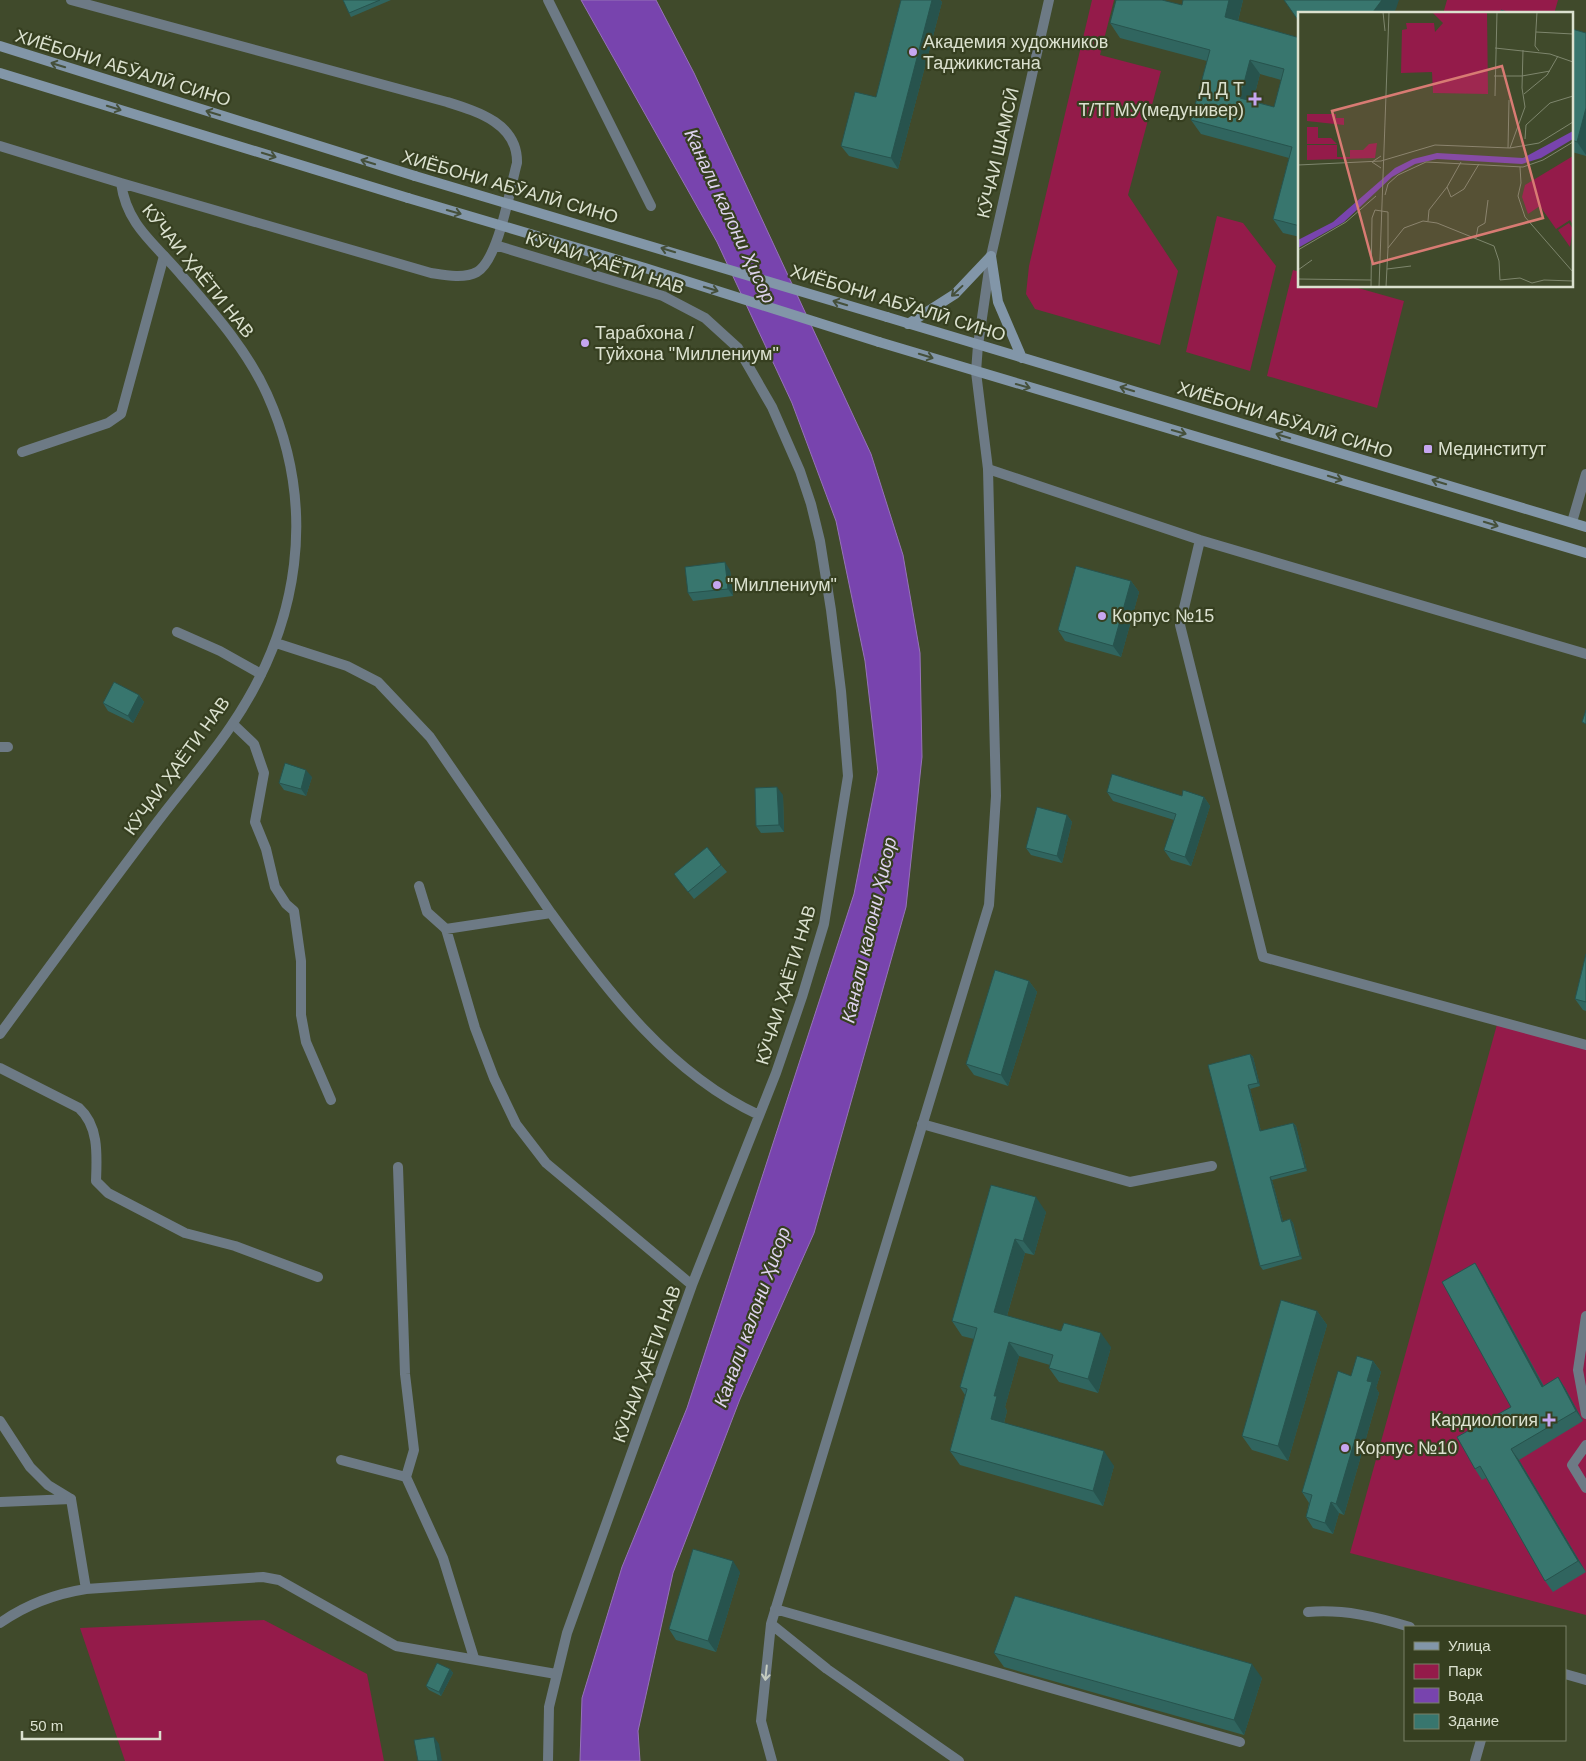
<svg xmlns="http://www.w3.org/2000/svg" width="1586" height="1761" font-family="Arial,sans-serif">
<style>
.green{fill:#941b4a}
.water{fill:#7844ae;stroke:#9673b8}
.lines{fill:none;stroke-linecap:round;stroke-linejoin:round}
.lane{stroke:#6d7a85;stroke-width:10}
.street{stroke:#6d7a85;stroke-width:10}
.secondary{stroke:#8296a8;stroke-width:10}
.secondary-bridge{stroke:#8296a8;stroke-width:10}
.wall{fill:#30655f;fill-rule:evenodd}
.shaded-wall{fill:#27534d}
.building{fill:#38766e;stroke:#27534d;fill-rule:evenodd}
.oneway{stroke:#45503b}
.oneway2{stroke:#c5ccc0}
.poi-dot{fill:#c6a6f0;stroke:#363f20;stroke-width:2}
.labels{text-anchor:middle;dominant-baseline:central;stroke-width:4.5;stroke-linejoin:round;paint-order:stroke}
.poi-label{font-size:18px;fill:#dbe1cf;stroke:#363f20;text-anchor:start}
.street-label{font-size:18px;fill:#dbe1cf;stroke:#363f20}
.water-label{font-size:19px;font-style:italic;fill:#ded3ee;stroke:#363f20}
.inset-road{fill:none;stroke:#7e866d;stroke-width:1}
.view{fill:#d87b73;fill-opacity:0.15;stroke:#d87b73;stroke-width:2.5}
.inset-edge{fill:none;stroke:#dbe1cf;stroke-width:2.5}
</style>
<rect width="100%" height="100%" fill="#404a2b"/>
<path class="green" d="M 1092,0 L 1114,0 L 1100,55 L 1161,71 L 1128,195 L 1178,271 L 1160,345 L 1035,309 L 1026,294 L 1029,266 Z
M 1447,0 L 1558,0 L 1554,14 L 1512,12 L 1511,14 L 1443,14 Z
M 1217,216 L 1243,223 L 1276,266 L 1250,371 L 1186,352 Z
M 1293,270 L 1300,272 L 1300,286 L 1351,286 L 1404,301 L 1377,408 L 1267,376 Z
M 1498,1021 L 1586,1043 L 1586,1615 L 1350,1553 Z
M 264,1620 L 367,1674 L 384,1761 L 125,1761 L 80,1628 Z"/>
<path class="water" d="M 581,0 L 656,0 L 694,73 L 871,454 L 903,555 L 920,653 L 922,757 L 906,907 L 814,1233 L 740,1399 L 673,1573 L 638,1731 L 640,1761 L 580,1761 L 582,1698 L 622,1567 L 687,1408 L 854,894 L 878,772 L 865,661 L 836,521 L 792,403 L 717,242 Z"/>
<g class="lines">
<path class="lane" d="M 22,452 L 108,423 L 121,414 L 164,256
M 988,469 L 1200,540 L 1586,654
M 1572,522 L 1586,474
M 1200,540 L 1180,625 L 1263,957 L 1586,1045
M 177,632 L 220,651 L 261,674
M 233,724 L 254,744 L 264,773 L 255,822 L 266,849 L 275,887 L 286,904 L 294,911 L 301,961 L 301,1015 L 306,1042 L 331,1100
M 0,747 L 8,747
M 419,886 L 427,912 L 446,929
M 922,1124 L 1130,1182 L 1212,1166
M 398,1167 L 405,1374 L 414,1450 L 406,1477
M 1586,1316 L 1578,1370 L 1586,1414
M 0,1421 L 30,1467 L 48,1485 L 71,1499
M 1586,1445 L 1572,1465 L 1586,1488
M 341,1460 L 406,1477 L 443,1558 L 474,1658
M 0,1502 L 71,1499"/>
<path class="street" d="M 71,0 L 447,102 C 479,112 518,124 517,163 C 510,188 499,259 477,272 C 464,279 444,275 431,273 L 121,183
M 548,0 L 651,206
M 0,146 L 121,183 C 127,227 157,245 183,277 C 214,313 247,350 267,394 C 318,507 300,625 231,726 C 209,759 182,789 158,821 C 105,891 52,963 0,1034
M 495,245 L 663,296 L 705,318 L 738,348 L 772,407 L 800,471 L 811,504 L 820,541 L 831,610 L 841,691 L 848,776 L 824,924 L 802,997 L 776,1073 L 692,1285 L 567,1633 L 549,1707 L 548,1761
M 276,643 L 347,666 L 378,682 L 430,737 L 551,913 L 446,929 L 475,1028 L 494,1078 L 516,1124 L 546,1163 L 692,1285
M 551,913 C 607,991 670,1074 759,1115
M 0,1068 L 79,1108 C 99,1126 97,1155 96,1181 L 108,1193 L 185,1233 L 235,1246 L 318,1277
M 71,1499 L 86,1589
M 775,1609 L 1240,1742
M 1308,1612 C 1344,1609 1377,1617 1410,1627
M 0,1623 C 27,1604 54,1594 86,1589 L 263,1577 L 279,1580 L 396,1646 L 556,1674
M 771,1624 L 827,1669 L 959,1761
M 1565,1674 L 1586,1680
M 772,1761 L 761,1721 L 771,1624 L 989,905 L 996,796 L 988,469 L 976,372 L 978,345 L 991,256 L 1049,0
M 1475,1761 L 1481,1740"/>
<path class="secondary" d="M 0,46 L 415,176
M 0,73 L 408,198
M 991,256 L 998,302 L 1022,358
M 887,317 L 1586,527
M 908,324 L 955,294 L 991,256
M 879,342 L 1586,553"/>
<path class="secondary-bridge" d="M 415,176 L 887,317
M 408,198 L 645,268 L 879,342"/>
</g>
<path class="wall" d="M 343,0 L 391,0 L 351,17 L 349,13 Z
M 901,0 L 940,0 L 942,2 L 898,169 L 849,156 L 841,146 L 876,97 Z
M 1116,0 L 1165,0 L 1165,1 L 1182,5 L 1243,0 L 1238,21 L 1300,38 L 1300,237 L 1283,233 L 1273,219 L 1289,158 L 1201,134 L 1191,120 L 1207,61 L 1120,38 L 1110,23 ZM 1260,74 L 1281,80 L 1274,107 L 1253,101 Z
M 1572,29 L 1586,33 L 1586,156 L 1572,152 Z
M 730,570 L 733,596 L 693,601 L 688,593 Z
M 1131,581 L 1139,592 L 1121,657 L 1065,641 L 1058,630 Z
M 139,695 L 144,702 L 133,723 L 108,711 L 103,703 Z
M 312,777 L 306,796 L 284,790 L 279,783 Z
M 1107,792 L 1204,797 L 1210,806 L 1191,866 L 1171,860 L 1164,850 L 1174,820 L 1113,801 Z
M 783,795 L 784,832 L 761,833 L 756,826 Z
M 1067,815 L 1072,822 L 1062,863 L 1031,855 L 1026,848 Z
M 721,865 L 727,872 L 694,899 L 674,874 Z
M 1586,954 L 1586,1011 L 1583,1010 L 1575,999 Z
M 1029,981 L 1037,992 L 1008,1086 L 974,1075 L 966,1064 Z
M 1250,1054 L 1253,1057 L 1260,1086 L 1250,1089 L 1261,1131 L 1293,1123 L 1296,1126 L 1307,1171 L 1272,1180 L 1283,1221 L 1290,1219 L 1293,1223 L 1302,1259 L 1263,1270 L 1260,1266 L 1208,1065 Z
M 991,1185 L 1046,1212 L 1034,1255 L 1025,1253 L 1007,1316 L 1111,1347 L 1098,1393 L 1059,1382 L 1049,1368 L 1050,1365 L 1019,1356 L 1005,1407 L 1007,1411 L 1004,1423 L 1114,1466 L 1103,1506 L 960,1465 L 950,1451 L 965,1395 L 960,1387 L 974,1339 L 962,1336 L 952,1321 Z
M 1482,1274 L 1544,1386 L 1558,1377 L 1565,1388 L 1583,1421 L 1519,1460 L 1586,1572 L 1553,1592 L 1545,1581 L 1486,1478 L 1482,1480 L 1475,1469 L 1511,1407 Z
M 1317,1311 L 1327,1325 L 1288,1461 L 1252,1450 L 1242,1436 Z
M 1373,1361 L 1381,1372 L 1376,1388 L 1379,1393 L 1344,1515 L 1339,1513 L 1333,1534 L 1313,1528 L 1306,1517 L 1309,1503 L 1302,1492 L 1351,1376 Z
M 740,1572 L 716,1652 L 676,1640 L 669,1629 Z
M 994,1653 L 1262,1678 L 1244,1735 L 1004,1667 Z
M 450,1669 L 453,1673 L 441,1696 L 429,1690 L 426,1686 Z"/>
<path class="shaded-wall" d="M 932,0 L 940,0 L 942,2 L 898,169 L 891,158 Z
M 1229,0 L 1243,0 L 1235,32 L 1225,17 Z
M 1382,0 L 1399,0 L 1396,9 L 1393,14 L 1374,14 L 1373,12 Z
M 1250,60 L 1260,74 L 1250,112 L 1240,98 Z
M 1586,108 L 1586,155 L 1577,142 Z
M 725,562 L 730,570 L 733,596 L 728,589 Z
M 1131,581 L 1139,592 L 1121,657 L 1113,646 Z
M 139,695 L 144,702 L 133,723 L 128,716 Z
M 306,770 L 312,777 L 306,796 L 301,789 Z
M 777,787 L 783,795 L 784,832 L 779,825 Z
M 1204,797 L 1210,806 L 1191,866 L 1185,857 Z
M 1067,815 L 1072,822 L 1062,863 L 1057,856 Z
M 1029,981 L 1037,992 L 1008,1086 L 1001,1075 Z
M 1250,1054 L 1253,1057 L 1260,1086 L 1258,1083 Z
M 1248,1085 L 1250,1089 L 1262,1135 L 1260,1131 Z
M 1293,1123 L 1296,1126 L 1307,1171 L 1305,1168 Z
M 1270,1177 L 1272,1180 L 1284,1225 L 1282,1222 Z
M 1036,1197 L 1046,1212 L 1034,1255 L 1023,1241 Z
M 1290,1219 L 1293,1223 L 1302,1259 L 1300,1256 Z
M 1015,1239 L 1025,1253 L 1004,1326 L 994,1312 Z
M 1475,1263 L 1482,1274 L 1550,1398 L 1542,1387 Z
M 1317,1311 L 1327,1325 L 1288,1461 L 1278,1446 Z
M 1101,1333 L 1111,1347 L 1098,1393 L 1088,1379 Z
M 1009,1342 L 1019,1356 L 1005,1407 L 1007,1411 L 1001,1434 L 991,1419 L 994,1396 Z
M 1373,1361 L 1381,1372 L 1376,1388 L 1379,1393 L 1344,1515 L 1336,1504 L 1367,1381 Z
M 1558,1377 L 1565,1388 L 1583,1421 L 1576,1411 Z
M 1511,1449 L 1519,1460 L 1586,1572 L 1578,1561 Z
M 1104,1451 L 1114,1466 L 1103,1506 L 1093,1491 Z
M 1331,1502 L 1339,1513 L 1333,1534 L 1325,1523 Z
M 733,1561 L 740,1572 L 716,1652 L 708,1641 Z
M 1252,1664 L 1262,1678 L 1244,1735 L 1234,1720 Z
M 450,1669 L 453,1673 L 441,1696 L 439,1692 Z
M 434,1737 L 439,1744 L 442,1761 L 438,1761 Z"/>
<path class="building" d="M 343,0 L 380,0 L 349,13 Z
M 901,0 L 932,0 L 891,158 L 841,146 L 855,92 L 876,97 Z
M 1116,0 L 1162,0 L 1182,5 L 1183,0 L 1229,0 L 1225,17 L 1300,38 L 1300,226 L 1273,219 L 1292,147 L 1191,120 L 1210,50 L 1110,23 ZM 1250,60 L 1284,69 L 1274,107 L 1240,98 Z
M 1284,0 L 1382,0 L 1373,12 L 1371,14 L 1300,14 L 1300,23 Z
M 1501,10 L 1514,14 L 1501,14 Z
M 1572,29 L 1586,33 L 1586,108 L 1577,142 L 1572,140 Z
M 725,562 L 728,589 L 688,593 L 685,567 Z
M 1076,566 L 1131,581 L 1113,646 L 1058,630 Z
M 114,682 L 139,695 L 128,716 L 103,703 Z
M 1586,710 L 1586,724 L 1582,722 Z
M 285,763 L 306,770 L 301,789 L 279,783 Z
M 1112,774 L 1182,796 L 1183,790 L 1204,797 L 1185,857 L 1164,850 L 1176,814 L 1107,792 Z
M 777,787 L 779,825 L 756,826 L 755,788 Z
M 1037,807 L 1067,815 L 1057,856 L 1026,848 Z
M 707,847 L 721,865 L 688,892 L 674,874 Z
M 1586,954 L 1586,1002 L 1575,999 Z
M 995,970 L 1029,981 L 1001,1075 L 966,1064 Z
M 1250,1054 L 1258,1083 L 1248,1085 L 1260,1131 L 1293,1123 L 1305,1168 L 1270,1177 L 1282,1222 L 1290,1219 L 1300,1256 L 1260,1266 L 1208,1065 Z
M 991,1185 L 1036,1197 L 1023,1241 L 1015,1239 L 994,1312 L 1061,1331 L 1064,1323 L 1101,1333 L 1088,1379 L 1049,1368 L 1053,1355 L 1009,1342 L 994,1396 L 997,1396 L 991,1419 L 1104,1451 L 1093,1491 L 950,1451 L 967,1389 L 960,1387 L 977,1328 L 952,1321 Z
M 1475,1263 L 1542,1387 L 1558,1377 L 1576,1411 L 1511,1449 L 1578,1561 L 1545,1581 L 1480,1466 L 1475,1469 L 1457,1437 L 1511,1407 L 1442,1282 Z
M 1281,1300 L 1317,1311 L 1278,1446 L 1242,1436 Z
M 1357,1356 L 1373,1361 L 1367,1381 L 1372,1382 L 1336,1504 L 1331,1502 L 1325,1523 L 1306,1517 L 1312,1495 L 1302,1492 L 1338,1371 L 1351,1376 Z
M 693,1549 L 733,1561 L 708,1641 L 669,1629 Z
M 1015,1596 L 1252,1664 L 1234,1720 L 994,1653 Z
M 437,1663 L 450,1669 L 439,1692 L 426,1686 Z
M 434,1737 L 438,1761 L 418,1761 L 414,1740 Z"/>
<defs><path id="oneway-shaft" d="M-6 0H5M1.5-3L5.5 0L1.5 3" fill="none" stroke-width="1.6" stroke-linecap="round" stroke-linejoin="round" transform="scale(1.25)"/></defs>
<g class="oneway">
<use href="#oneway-shaft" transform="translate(58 65) rotate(-163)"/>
<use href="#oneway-shaft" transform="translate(114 108) rotate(17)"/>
<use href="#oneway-shaft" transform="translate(213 113) rotate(-163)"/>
<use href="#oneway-shaft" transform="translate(269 155) rotate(17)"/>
<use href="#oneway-shaft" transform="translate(368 162) rotate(-163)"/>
<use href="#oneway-shaft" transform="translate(454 212) rotate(16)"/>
<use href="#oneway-shaft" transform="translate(668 250) rotate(-163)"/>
<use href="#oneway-shaft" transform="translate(711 289) rotate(17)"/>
<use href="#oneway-shaft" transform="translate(957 291) rotate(137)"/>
<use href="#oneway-shaft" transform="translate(840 303) rotate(-163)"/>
<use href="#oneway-shaft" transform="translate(926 356) rotate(17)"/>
<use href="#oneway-shaft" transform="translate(1023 386) rotate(16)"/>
<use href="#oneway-shaft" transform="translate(1127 389) rotate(-163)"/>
<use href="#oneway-shaft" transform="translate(1179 432) rotate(16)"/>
<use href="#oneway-shaft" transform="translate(1283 436) rotate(-163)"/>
<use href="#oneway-shaft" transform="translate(1335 478) rotate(17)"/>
<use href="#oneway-shaft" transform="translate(1439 482) rotate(-163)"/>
<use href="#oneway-shaft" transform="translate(1491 524) rotate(17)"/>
</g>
<use class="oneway2" href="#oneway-shaft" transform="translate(766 1673) rotate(96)"/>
<g class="poi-dot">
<circle cx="913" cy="52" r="5"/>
<path d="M1252.5 91.5h5v5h5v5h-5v5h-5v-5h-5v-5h5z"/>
<circle cx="585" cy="343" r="5"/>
<rect x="1423" y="444" width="10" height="10" rx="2.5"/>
<circle cx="717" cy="585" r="5"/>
<circle cx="1102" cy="616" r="5"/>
<path d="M1546.5 1412.5h5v5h5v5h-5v5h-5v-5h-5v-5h5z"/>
<circle cx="1345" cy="1448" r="5"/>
</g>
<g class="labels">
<g class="poi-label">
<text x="923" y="42">Академия художников<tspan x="923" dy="21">Таджикистана</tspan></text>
<text x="1244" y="89" text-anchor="end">Д Д Т<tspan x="1244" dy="21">Т/ТГМУ(медунивер)</tspan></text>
<text x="595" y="333">Тарабхона /<tspan x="595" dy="21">Тӯйхона "Миллениум"</tspan></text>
<text x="1438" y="449">Мединститут</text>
<text x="727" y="585">"Миллениум"</text>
<text x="1112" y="616">Корпус №15</text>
<text x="1538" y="1420" text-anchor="end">Кардиология</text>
<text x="1355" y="1448">Корпус №10</text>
</g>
<g class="street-label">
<text transform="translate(123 68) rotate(17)">ХИЁБОНИ АБӮАЛӢ СИНО</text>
<text transform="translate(998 153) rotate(-77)">КӮЧАИ ШАМСӢ</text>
<text transform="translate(510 187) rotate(16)">ХИЁБОНИ АБӮАЛӢ СИНО</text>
<text transform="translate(605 263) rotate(18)">КӮЧАИ ҲАЁТИ НАВ</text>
<text transform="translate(198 271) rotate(51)">КӮЧАИ ҲАЁТИ НАВ</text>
<text transform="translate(898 303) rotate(17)">ХИЁБОНИ АБӮАЛӢ СИНО</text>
<text transform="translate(1285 420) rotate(17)">ХИЁБОНИ АБӮАЛӢ СИНО</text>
<text transform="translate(177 766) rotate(-54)">КӮЧАИ ҲАЁТИ НАВ</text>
<text transform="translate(786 985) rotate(-73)">КӮЧАИ ҲАЁТИ НАВ</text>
<text transform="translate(647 1364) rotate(-70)">КӮЧАИ ҲАЁТИ НАВ</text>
</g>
<g class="water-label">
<text transform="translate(730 216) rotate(65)">Канали калони Ҳисор</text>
<text transform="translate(869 930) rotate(-77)">Канали калони Ҳисор</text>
<text transform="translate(752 1317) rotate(-70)">Канали калони Ҳисор</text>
</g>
</g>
<g transform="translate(1298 12)">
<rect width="275" height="275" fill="#404a2b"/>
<path d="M 113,0 L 189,0 L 190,82 L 135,81 L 134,60 L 103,61 L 104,18 L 109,17 L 108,11 L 136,11 L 137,20 L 145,11 L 135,1 ZM 9,102 L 38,102 L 38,106 L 46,106 L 46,113 L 9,109 ZM 9,115 L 20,115 L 20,126 L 33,126 L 39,132 L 9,132 ZM 79,131 L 77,146 L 9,148 L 9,133 L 39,133 L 39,145 L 52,145 L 52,138 L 65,138 L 71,132 ZM 275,144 L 275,213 L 272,208 L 258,217 L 242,194 L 230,202 L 224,185 L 227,173 ZM 271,211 L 275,217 L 272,235 L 260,218 Z" fill="#941b4a"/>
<path d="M 275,119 L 275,127 L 243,146 L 224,152 L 139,147 L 117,152 L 94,165 L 46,210 L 0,236 L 0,228 L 35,210 L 97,156 L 115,147 L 139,141 L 225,146 Z" fill="#7844ae"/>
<path class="inset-road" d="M 85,0 L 87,19M 239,0 L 237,34 L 241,39M 238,20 L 275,22M 197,36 L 252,42 L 275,50M 196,64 L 224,64 L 252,59M 226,82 L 249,63 L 260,44M 197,84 L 199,0M 227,127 L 228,113 L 252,91 L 275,84M 210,136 L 211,88M 212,136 L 227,95 L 224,76 L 225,38M 0,153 L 83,149 L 137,133 L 212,136 L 241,131 L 275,110M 222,155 L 223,171 L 220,184 L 227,205 L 275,260M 83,156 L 74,150 L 83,144M 149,175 L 163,150M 87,183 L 90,172 L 100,163 L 128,150 L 225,155 L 245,148 L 275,130M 130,209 L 131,198 L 149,175 L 153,185 L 166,177 L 181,152M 178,226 L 180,215 L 187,211 L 190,188M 0,238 L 48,210 L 78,184M 89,257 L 113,254M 0,258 L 14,248M 0,267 L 73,268M 73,275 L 74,206 L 77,198 L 90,200 L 90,236M 81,275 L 91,0M 88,275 L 90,236 L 106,216 L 125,209 L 139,211 L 196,234 L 201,249 L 202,268 L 222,266 L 234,271 L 246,268 L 275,269"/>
<path class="view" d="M 204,54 L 245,206 L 75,252 L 34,99 Z"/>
<rect width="275" height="275" class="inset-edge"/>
</g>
<rect x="1404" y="1626" width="162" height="115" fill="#363f20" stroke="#788066"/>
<rect x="1414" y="1642" width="25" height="8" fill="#8296a8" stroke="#788066"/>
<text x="1448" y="1651" font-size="15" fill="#dbe1cf">Улица</text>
<rect x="1414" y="1664" width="25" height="15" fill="#941b4a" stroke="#788066"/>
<text x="1448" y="1676" font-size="15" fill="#dbe1cf">Парк</text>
<rect x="1414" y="1688" width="25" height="15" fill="#7844ae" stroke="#788066"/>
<text x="1448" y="1701" font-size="15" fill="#dbe1cf">Вода</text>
<rect x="1414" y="1714" width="25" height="15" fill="#38766e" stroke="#788066"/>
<text x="1448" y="1726" font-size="15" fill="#dbe1cf">Здание</text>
<path d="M22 1731v8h138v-8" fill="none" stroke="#dbe1cf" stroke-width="2.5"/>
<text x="30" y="1731" font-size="15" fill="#dbe1cf" stroke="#363f20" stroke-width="4" paint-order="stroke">50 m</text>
</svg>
